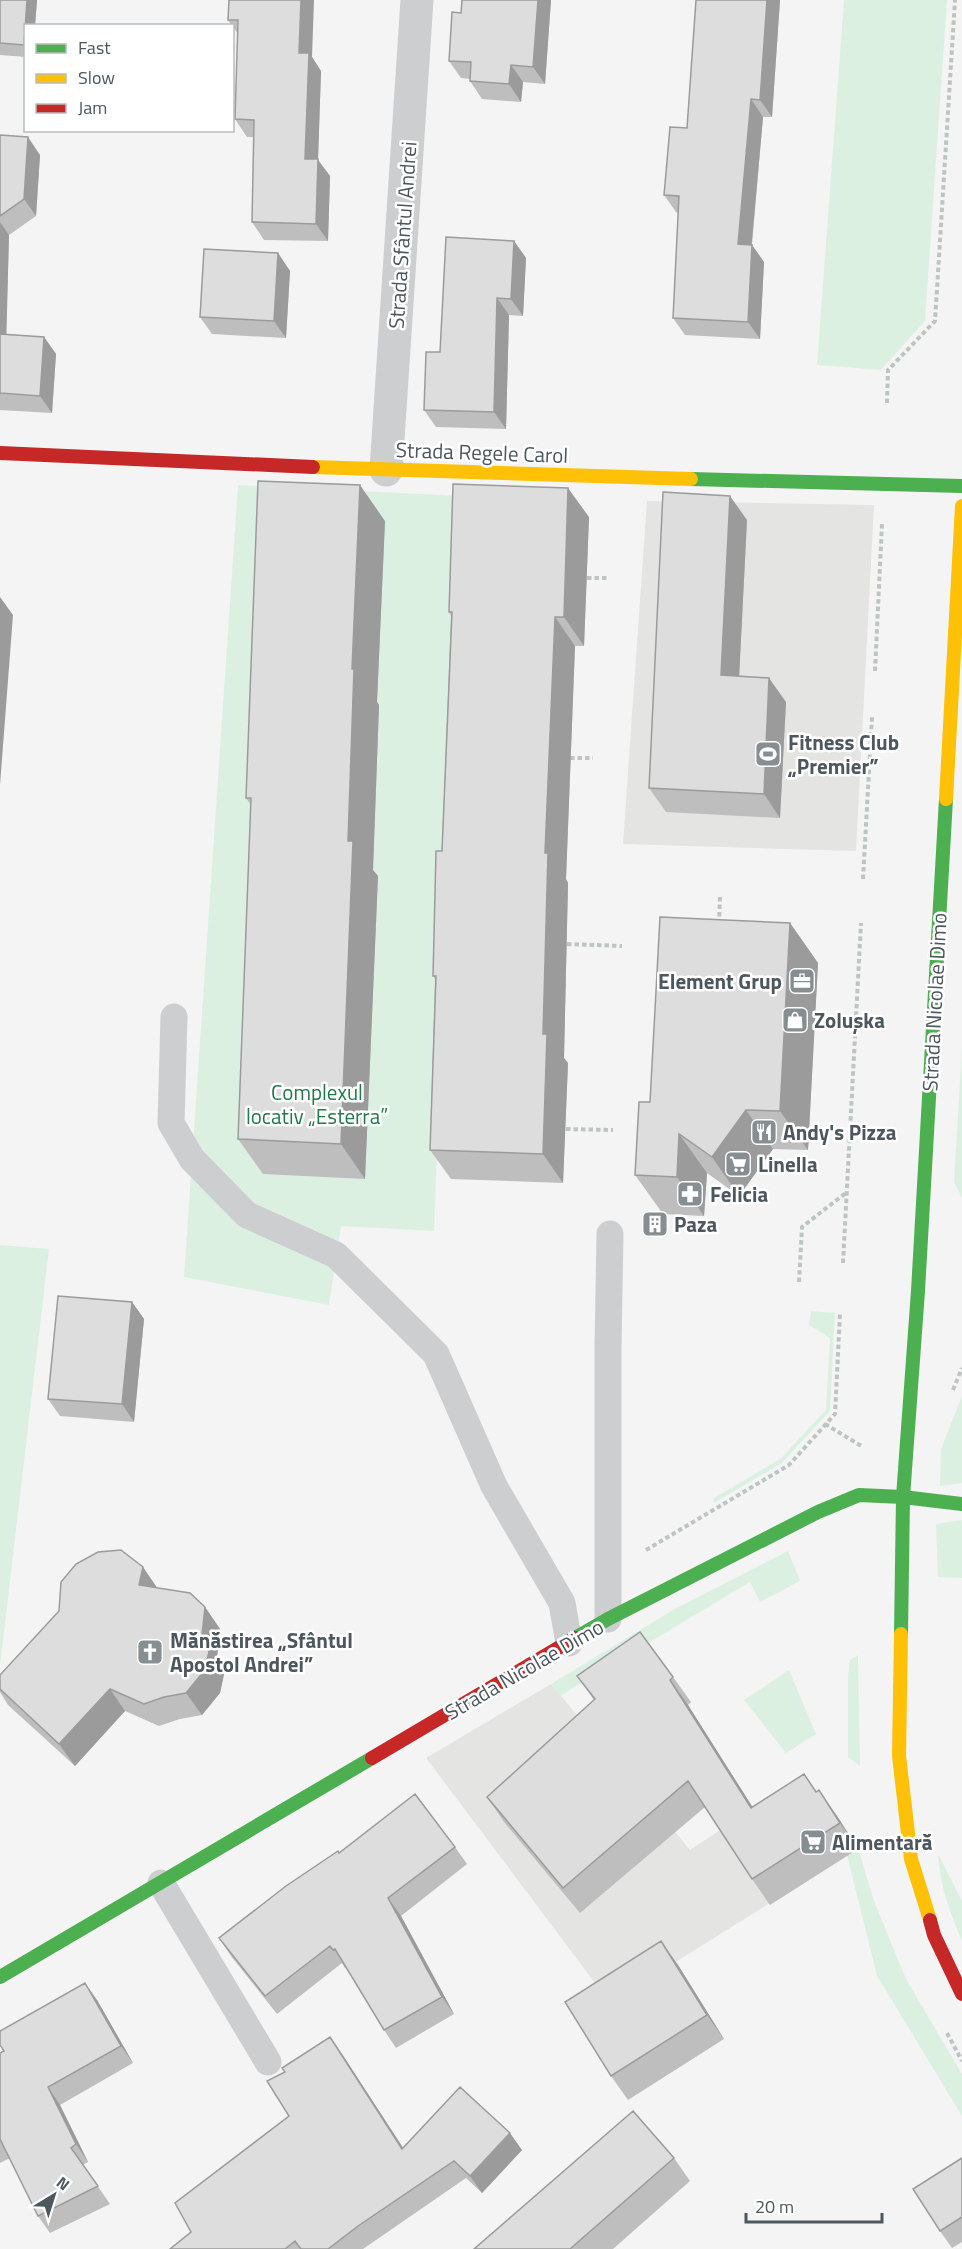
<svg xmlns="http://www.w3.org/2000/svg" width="962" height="2249" font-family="'Titillium Web',sans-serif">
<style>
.commercial{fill:#e4e4e2}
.green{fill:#dcf0e2}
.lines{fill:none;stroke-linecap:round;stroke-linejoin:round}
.path{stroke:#bdc5c2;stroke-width:4;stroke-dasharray:4.5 3;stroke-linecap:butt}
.lane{stroke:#cccecf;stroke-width:27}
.street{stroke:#cccecf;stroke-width:33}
.fast{stroke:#4caf50;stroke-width:14}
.slow{stroke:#ffc107;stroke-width:14}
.jam{stroke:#c62828;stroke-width:14}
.wall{fill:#bebebf}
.shaded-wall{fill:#9b9b9b}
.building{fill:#ddddde;stroke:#9b9b9b;stroke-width:1.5}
.labels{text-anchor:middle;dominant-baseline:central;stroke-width:5;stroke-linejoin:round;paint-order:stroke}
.street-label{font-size:21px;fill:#4d575e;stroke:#fff}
.poi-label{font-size:21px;font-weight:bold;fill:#4d575e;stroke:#fff;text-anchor:start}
.park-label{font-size:21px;fill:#23794b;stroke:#fff}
</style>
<rect width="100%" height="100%" fill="#f4f4f4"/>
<path class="commercial" d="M 647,501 L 874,505 L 856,851 L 623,844 Z
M 551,1684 L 690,1850 L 803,1775 L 837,1816 L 858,1848 L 610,2003 L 426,1758 Z"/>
<path class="green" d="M 844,0 L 947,0 L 925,321 L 881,370 L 817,365 Z
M 238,485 L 462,496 L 434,1231 L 341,1226 L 329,1305 L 184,1277 Z
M 962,1048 L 962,1198 L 954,1182 Z
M 0,1245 L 49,1249 L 0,1666 Z
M 811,1311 L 835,1313 L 830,1411 L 782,1463 L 714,1503 L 714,1498 L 780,1459 L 826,1410 L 830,1338 L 809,1325 Z
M 962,1396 L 962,1483 L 940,1486 L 941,1449 Z
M 962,1520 L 962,1578 L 938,1577 L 936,1524 Z
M 788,1551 L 800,1581 L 760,1602 L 750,1582 L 560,1696 L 551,1684 L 673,1610 Z
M 858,1655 L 860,1766 L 848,1757 L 848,1676 L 850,1660 Z
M 789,1670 L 816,1734 L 786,1753 L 744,1700 Z
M 858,1848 L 874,1901 L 906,1979 L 962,2074 L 962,2116 L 877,1976 L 847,1855 Z
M 938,1854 L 962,1901 L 962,1940 C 950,1914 939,1882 938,1854 Z"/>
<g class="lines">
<path class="path" d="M 887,403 L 888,370 L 935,321 L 955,0
M 587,578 L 607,578
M 875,671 L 882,524
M 570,758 L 593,758
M 863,879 L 872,717
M 719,924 L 720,897
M 567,944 L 622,946
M 814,1023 L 856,1024
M 566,1129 L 613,1130
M 843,1263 L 861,923
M 799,1282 L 802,1227 L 847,1192
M 953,1390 L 962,1368
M 825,1424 L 863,1447
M 646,1550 L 789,1465 L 835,1414 L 840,1314
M 947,2033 L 962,2061"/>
<path class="lane" d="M 174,1017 L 171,1123 L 192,1159 L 247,1215 L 336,1255 L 436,1354 L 494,1486 L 562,1603 L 569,1643
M 608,1619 L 608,1346 L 610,1234
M 161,1883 L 268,2062"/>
<path class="street" d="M 386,470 L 417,0"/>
<path class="fast" d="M 691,479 L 962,486
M 901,1634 L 903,1497 L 918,1291 L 946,799
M 575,1638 L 608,1619 L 818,1512 L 859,1495 L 903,1497 L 962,1504
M 0,1977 L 372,1758"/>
<path class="slow" d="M 313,467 L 691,479
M 946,799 L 962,506
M 901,1634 L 899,1756 L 911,1859 L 930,1920"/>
<path class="jam" d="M 0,453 L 313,467
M 372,1758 L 575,1638
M 930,1920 L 934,1935 L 962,1994"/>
</g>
<path class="wall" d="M 0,0 L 37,0 L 35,26 L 26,26 L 26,57 L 0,55 Z
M 229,0 L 312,57 L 321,71 L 318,160 L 330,176 L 328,241 L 264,240 L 252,222 L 254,137 L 247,137 L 235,119 L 238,34 L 228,20 Z
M 462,0 L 551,0 L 545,84 L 523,82 L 521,102 L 482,99 L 470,81 L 470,79 L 461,78 L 449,61 L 461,13 Z
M 696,0 L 780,0 L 772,117 L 763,117 L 752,245 L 764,262 L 760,339 L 685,335 L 673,318 L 678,213 L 676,212 L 664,195 L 687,128 Z
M 0,135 L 40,155 L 36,216 L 9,235 L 6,334 L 44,337 L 56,354 L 52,413 L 0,410 Z
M 514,241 L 526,258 L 523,316 L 509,315 L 506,429 L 436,427 L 424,410 L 440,352 Z
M 278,253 L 290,271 L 286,338 L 212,334 L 200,317 Z
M 589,517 L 584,646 L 575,646 L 566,879 L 568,883 L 564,1058 L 568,1063 L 563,1183 L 451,1179 L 430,1150 L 435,979 L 433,976 L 442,851 L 451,616 L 449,612 Z
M 747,520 L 739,676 L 786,702 L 780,818 L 666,812 L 649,788 Z
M 385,521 L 377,702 L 379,705 L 373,870 L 378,876 L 365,1179 L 263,1174 L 238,1139 L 251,805 L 246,798 Z
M 790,923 L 818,963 L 808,1150 L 773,1149 L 739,1196 L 707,1173 L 704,1216 L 663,1214 L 635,1175 L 650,1102 Z
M 132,1302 L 144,1319 L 134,1422 L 60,1416 L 48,1399 Z
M 157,1588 L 205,1607 L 220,1629 L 217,1657 L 224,1674 L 220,1693 L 202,1715 L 180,1719 L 159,1726 L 125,1711 L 75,1766 L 8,1705 L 0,1692 L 0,1675 Z
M 577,1676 L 673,1677 L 691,1702 L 688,1705 L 752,1807 L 804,1774 L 817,1792 L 837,1816 L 858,1849 L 770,1905 L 752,1879 L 705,1807 L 580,1913 L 504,1822 L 487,1797 L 594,1700 Z
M 455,1847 L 467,1864 L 401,1916 L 454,2014 L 396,2048 L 384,2030 L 346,1967 L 345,1968 L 342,1963 L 277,2014 L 231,1956 L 219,1938 L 339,1853 Z
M 678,1965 L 724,2039 L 628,2100 L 611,2076 Z
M 97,2000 L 133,2063 L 60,2105 L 88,2162 L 83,2165 L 110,2204 L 50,2233 L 38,2216 L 10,2158 L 0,2163 L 0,2053 Z
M 342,2054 L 403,2149 L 522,2150 L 482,2193 L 466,2178 L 363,2249 L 170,2249 L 191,2232 Z
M 674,2158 L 690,2181 L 613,2249 L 474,2249 Z
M 962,2158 L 962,2242 L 952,2248 L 940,2231 Z"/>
<path class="shaded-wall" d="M 27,0 L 37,0 L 35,26 L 26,26 L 26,48 L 24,45 Z
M 301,0 L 314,0 L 312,57 L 321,71 L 318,160 L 330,176 L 328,241 L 316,224 L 305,159 L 299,53 Z
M 538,0 L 551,0 L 545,84 L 533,67 Z
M 767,0 L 780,0 L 772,117 L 760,100 Z
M 511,65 L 523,82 L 521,102 L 509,84 Z
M 751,99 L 763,117 L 750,262 L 738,244 Z
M 28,137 L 40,155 L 36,216 L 24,199 Z
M 0,222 L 9,235 L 6,351 L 0,342 Z
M 514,241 L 526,258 L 523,316 L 511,299 Z
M 752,245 L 764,262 L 760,339 L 748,322 Z
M 278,253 L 290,271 L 286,338 L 274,321 Z
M 497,298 L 509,315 L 506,429 L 494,412 Z
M 44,337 L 56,354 L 52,413 L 40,396 Z
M 360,485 L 385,521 L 377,702 L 379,705 L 373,870 L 378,876 L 365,1179 L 341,1144 L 352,669 Z
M 568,488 L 589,517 L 584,646 L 564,617 Z
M 730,496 L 747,520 L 738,699 L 721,675 Z
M 0,597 L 13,615 L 0,785 Z
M 555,617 L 575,646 L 566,879 L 568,883 L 564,1058 L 568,1063 L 563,1183 L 543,1154 L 545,853 Z
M 769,678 L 786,702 L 780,818 L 764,794 Z
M 790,923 L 818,963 L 808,1150 L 780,1111 Z
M 746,1110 L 773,1149 L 739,1196 L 712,1157 Z
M 679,1134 L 707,1173 L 704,1216 L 677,1177 Z
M 132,1302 L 144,1319 L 134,1422 L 122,1404 Z
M 143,1567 L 158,1589 L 139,1585 Z
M 205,1607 L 220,1629 L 217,1657 L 224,1674 L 220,1693 L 202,1715 L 186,1693 L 202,1635 Z
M 670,1680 L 688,1705 L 769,1833 L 751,1808 Z
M 110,1689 L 125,1711 L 75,1766 L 59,1744 Z
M 819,1790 L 837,1816 L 858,1849 L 840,1823 Z
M 388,1898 L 401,1916 L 454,2014 L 442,1997 Z
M 661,1941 L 678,1965 L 724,2039 L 707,2015 Z
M 85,1983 L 97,2000 L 133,2063 L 121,2046 Z
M 330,2037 L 342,2054 L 415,2166 L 402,2149 Z
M 48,2087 L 60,2105 L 88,2162 L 76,2144 Z
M 510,2133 L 522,2150 L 482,2193 L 470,2176 Z"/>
<path class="building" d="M 0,0 L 27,0 L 24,45 L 0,43 Z
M 229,0 L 301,0 L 299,53 L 309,53 L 305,159 L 318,159 L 316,224 L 252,222 L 254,120 L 235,119 L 238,20 L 228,20 Z
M 462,0 L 538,0 L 533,67 L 511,65 L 509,84 L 470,81 L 471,62 L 449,61 L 452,12 L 461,13 Z
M 696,0 L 767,0 L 760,100 L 751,99 L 738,244 L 752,245 L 748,322 L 673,318 L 679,196 L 664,195 L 670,127 L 687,128 Z
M 0,135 L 28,137 L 24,199 L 0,216 Z
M 446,237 L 514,241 L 511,299 L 497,298 L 494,412 L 424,410 L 426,352 L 440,352 Z
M 204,249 L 278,253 L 274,321 L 200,317 Z
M 0,334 L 44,337 L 40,396 L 0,393 Z
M 258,481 L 360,485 L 352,669 L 354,669 L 348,841 L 353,841 L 341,1144 L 238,1139 L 251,798 L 246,798 Z
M 453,484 L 568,488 L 564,617 L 555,617 L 545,853 L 548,853 L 543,1034 L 547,1034 L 543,1154 L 430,1150 L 436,976 L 433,976 L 436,851 L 442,851 L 452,612 L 449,612 Z
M 663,492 L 730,496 L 721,675 L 769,678 L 764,794 L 649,788 Z
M 660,917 L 790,923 L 780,1111 L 746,1110 L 712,1157 L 679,1134 L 677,1177 L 635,1175 L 639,1102 L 650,1102 Z
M 58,1296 L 132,1302 L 122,1404 L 48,1399 Z
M 121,1550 L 143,1567 L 139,1585 L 190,1593 L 205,1607 L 202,1635 L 209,1652 L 204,1671 L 186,1693 L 164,1697 L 144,1704 L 110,1689 L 59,1744 L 0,1689 L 0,1675 L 59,1611 L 61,1582 L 76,1564 L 98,1552 Z
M 640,1632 L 673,1677 L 670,1680 L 751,1808 L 804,1774 L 816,1792 L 819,1790 L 840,1823 L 752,1879 L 688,1781 L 563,1888 L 487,1797 L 595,1699 L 577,1676 Z
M 415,1794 L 455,1847 L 388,1898 L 442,1997 L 384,2030 L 335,1949 L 333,1950 L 330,1946 L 265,1996 L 219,1938 L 286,1886 L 338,1851 L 339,1853 Z
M 661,1941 L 707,2015 L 611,2076 L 565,2002 Z
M 85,1983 L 121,2046 L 48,2087 L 76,2144 L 71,2148 L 98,2186 L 38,2216 L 0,2139 L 0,2053 L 4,2051 L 0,2045 L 0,2031 Z
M 330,2037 L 402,2149 L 460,2087 L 510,2133 L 470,2176 L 454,2161 L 358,2226 L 328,2249 L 301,2249 L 295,2241 L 285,2249 L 170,2249 L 191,2232 L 175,2203 L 289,2116 L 267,2081 L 285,2072 L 282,2068 Z
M 633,2111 L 674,2158 L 570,2249 L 474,2249 Z
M 962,2158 L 962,2217 L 940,2231 L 913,2189 Z"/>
<defs>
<symbol id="stadium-square" viewBox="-11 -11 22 22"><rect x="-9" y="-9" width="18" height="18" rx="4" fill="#878e92" stroke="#fff"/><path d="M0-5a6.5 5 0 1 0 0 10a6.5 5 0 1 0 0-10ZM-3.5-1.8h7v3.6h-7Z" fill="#fff"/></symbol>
<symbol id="office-square" viewBox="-11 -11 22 22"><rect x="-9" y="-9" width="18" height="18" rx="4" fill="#878e92" stroke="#fff"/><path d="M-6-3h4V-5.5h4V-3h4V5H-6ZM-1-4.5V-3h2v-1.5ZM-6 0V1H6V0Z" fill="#fff"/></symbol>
<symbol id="shop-square" viewBox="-11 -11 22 22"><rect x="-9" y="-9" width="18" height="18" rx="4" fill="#878e92" stroke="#fff"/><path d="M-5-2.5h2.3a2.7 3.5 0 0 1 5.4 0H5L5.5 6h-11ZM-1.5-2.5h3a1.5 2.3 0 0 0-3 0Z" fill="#fff"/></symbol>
<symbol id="restaurant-square" viewBox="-11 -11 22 22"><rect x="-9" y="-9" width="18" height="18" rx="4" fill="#878e92" stroke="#fff"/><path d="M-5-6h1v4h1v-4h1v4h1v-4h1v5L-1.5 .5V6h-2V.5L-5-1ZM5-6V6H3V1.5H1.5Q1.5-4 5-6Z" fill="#fff"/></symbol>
<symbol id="supermarket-square" viewBox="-11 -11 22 22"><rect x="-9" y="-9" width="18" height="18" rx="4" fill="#878e92" stroke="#fff"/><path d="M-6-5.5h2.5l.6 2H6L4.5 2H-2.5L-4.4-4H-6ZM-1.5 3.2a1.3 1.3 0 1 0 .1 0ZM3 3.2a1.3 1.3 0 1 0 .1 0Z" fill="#fff"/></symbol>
<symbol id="pharmacy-square" viewBox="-11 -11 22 22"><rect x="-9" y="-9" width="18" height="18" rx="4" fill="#878e92" stroke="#fff"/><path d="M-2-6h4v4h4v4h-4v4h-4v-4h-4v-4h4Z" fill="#fff"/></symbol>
<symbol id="building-square" viewBox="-11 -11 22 22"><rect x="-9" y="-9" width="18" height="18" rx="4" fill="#878e92" stroke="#fff"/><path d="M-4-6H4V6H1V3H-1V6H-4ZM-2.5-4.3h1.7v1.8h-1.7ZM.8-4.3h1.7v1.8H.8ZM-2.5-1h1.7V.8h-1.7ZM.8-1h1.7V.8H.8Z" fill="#fff"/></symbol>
<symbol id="church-square" viewBox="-11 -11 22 22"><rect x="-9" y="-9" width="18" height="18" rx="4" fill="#878e92" stroke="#fff"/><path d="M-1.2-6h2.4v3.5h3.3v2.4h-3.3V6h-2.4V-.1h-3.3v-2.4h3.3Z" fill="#fff"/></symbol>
</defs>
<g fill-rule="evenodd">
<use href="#stadium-square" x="753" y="739" width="30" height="30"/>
<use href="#office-square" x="787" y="966" width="30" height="30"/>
<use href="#shop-square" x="780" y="1005" width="30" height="30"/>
<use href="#restaurant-square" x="749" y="1117" width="30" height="30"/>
<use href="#supermarket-square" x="723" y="1149" width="30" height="30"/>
<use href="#pharmacy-square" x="675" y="1179" width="30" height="30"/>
<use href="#building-square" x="640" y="1209" width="30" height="30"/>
<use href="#church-square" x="135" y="1637" width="30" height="30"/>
<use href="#supermarket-square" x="798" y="1827" width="30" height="30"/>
</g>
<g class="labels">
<g class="street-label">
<text transform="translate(402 235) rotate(-86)">Strada Sfântul Andrei</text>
<text transform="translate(482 452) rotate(2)">Strada Regele Carol</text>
<text transform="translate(934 1002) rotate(-87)">Strada Nicolae Dimo</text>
<text transform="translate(524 1669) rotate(-30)">Strada Nicolae Dimo</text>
</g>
<g class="poi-label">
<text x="788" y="742">Fitness Club<tspan x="788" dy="24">„Premier”</tspan></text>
<text x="782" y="981" text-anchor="end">Element Grup</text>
<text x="814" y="1020">Zolușka</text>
<text x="783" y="1132">Andy's Pizza</text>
<text x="758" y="1164">Linella</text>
<text x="710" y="1194">Felicia</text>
<text x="674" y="1224">Paza</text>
<text x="170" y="1640">Mănăstirea „Sfântul<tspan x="170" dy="24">Apostol Andrei”</tspan></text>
<text x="832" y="1842">Alimentară</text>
</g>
<g class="park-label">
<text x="317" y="1092">Complexul<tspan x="317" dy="24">locativ „Esterra”</tspan></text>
</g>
</g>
<rect x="24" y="24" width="210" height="108" fill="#ffffff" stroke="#b8bcbf" stroke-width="1.5"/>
<rect x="36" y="44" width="30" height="9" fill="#4caf50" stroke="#b8bcbf" stroke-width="1.5"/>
<text x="78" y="54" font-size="18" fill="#4d575e">Fast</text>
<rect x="36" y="74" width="30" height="9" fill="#ffc107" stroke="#b8bcbf" stroke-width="1.5"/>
<text x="78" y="84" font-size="18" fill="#4d575e">Slow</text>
<rect x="36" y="104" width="30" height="9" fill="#c62828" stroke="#b8bcbf" stroke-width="1.5"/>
<text x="78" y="114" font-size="18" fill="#4d575e">Jam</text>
<g transform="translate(54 2195) rotate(38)" stroke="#ffffff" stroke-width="4.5" paint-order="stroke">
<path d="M0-4.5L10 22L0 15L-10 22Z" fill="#4d575e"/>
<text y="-9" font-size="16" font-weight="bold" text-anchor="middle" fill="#4d575e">N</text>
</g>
<path d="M746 2213v9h136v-9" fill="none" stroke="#4d575e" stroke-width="3"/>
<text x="755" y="2213" font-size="18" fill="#4d575e" stroke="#ffffff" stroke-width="4.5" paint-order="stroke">20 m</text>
</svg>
